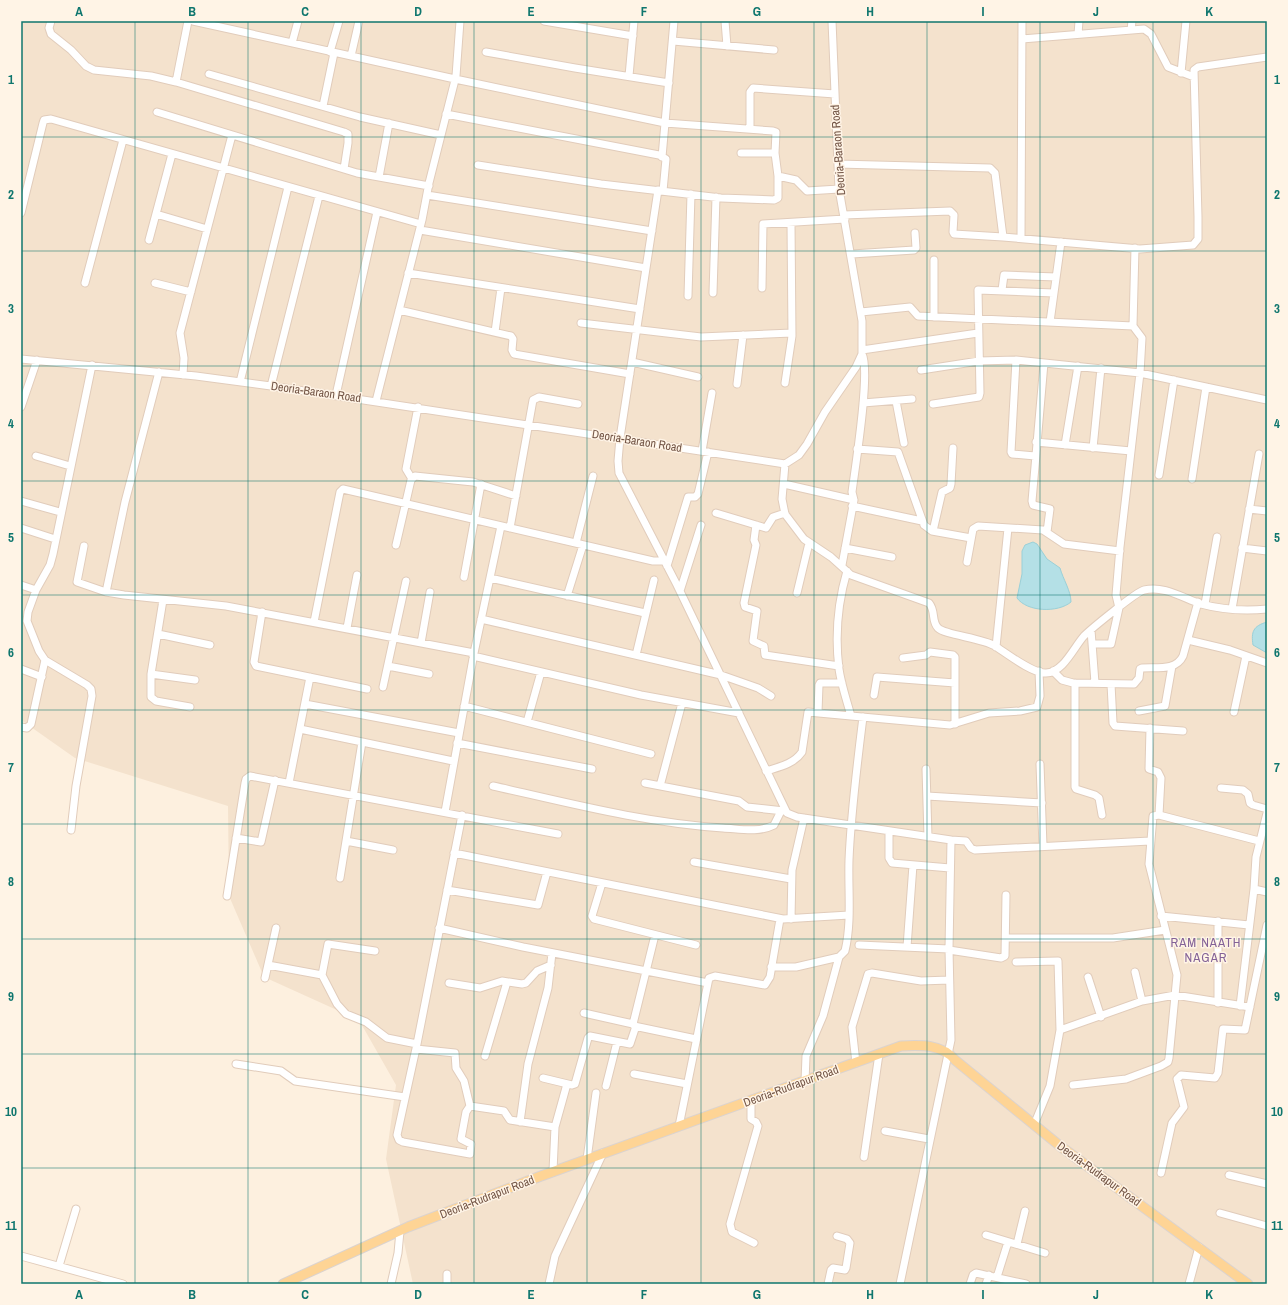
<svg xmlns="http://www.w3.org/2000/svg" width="1288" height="1305" font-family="'Archivo Narrow',sans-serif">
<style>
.residential{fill:#f4e2cd}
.water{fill:#b4e0e6;stroke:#9ad0d8}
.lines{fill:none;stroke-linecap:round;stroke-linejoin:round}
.minor-casing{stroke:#e1ccbb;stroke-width:9}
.major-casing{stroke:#dbd3cf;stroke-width:11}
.minor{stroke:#fff;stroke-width:7}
.major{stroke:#fed495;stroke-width:9}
.grid{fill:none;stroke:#0f766e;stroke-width:1;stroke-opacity:0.55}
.labels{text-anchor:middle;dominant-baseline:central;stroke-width:3;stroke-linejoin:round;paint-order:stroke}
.street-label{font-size:12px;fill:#735546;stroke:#fff4e6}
.neighbourhood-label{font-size:13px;letter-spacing:1px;fill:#846297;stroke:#fff4e6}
.neatline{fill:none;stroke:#0f766e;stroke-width:1.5}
.grid-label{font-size:13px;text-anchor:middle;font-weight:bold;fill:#0f766e}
</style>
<rect width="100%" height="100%" fill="#fdf0df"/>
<path class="residential" d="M 21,21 L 1267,21 L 1267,1284 L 413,1284 L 386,1159 L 396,1085 L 359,1020 L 264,977 L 229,896 L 228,806 L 75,758 L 21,720 Z"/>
<path class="water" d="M 1033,542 L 1037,544 L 1047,559 L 1060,568 C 1063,579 1071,591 1071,602 C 1058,613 1027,612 1017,598 L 1022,574 L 1022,551 L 1025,545 Z
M 1267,622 L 1267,653 L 1253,645 C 1251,632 1253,626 1267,622 Z"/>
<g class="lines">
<defs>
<path id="minor" d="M 51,21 L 49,28 L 51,34 L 71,50 L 86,66 L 94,70 L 151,76 L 176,82 L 344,132 L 348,134 L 348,143 L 344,169
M 193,21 L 455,79 L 665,123 L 773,131 L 776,132 L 775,153
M 544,21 L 633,36
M 725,21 L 727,46
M 1131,30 L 1132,21
M 1078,34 L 1079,21
M 1022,39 L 1144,29 L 1151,34 L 1168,67 L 1194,77
M 673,41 L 774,50
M 292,43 L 298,21
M 330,52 L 339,21
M 486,52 L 575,68 L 669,83
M 351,56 L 359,21
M 1181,73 L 1186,21
M 209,74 L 360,117 L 441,135
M 629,76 L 634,21
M 176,82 L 188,21
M 323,106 L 334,53
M 157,112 L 357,173 L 429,186
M 446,114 L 659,155 L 666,159 L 663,191
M 750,129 L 750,92 L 753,88 L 835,94
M 741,153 L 775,153 L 778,176 L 796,180 L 807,191 L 839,189
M 662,157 L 674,21
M 838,164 L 990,168 L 995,173 L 1003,237 L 1140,249 L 1193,245 L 1198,239 L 1198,217 L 1194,70 L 1198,67 L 1267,57
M 478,165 L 601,184 L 721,198 L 774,200 L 778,198 L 778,176
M 379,177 L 389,123
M 658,190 L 620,438 L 618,461 L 619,473 L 677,585 L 787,813 L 797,817 L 951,840 L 949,949 L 951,1040 L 900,1284
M 427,195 L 652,231
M 21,213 L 43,123 L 44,120 L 51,119 L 421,224
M 156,214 L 207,229
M 844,215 L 950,211 L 954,215 L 953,232 L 954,234 L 1003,237
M 420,230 L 646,268
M 1021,238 L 1022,21
M 149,240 L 172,154
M 852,254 L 914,250 L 916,248 L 915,233
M 408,273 L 640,309
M 85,283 L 123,140
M 155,283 L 191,292
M 762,288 L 763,224 L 845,219
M 1002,290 L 1004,275 L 1056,277
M 713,293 L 716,197
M 688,296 L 691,194
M 399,310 L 511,336 L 513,339 L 512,350 L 514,354 L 630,374
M 861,312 L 910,307 L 918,316 L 1133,326
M 934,317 L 934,260
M 1050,322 L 1061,242
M 581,323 L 701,337 L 792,333
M 495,332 L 501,288
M 862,350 L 978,333
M 21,359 L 196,376 L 271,386 L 785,464 L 799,455 L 807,444 L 825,412 L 856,367 L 862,354 L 862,321 L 839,189 L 832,21
M 1016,360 L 1011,452 L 1012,454 L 1035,456
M 632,362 L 698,377
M 1044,363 L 1032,501 L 1033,505 L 1050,509 L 1047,532
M 921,370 L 979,361 L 1016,360 L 1140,373 L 1267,400
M 183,375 L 184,358 L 180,333 L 232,135
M 240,382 L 288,187
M 785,383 L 792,336 L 791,223
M 737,384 L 743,335
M 271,386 L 319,196
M 336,395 L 377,212
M 376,401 L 422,220 L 429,183 L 456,76 L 460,21
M 896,401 L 904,443
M 863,403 L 912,399
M 933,404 L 979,397 L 980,393 L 978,290 L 1054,293
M 21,407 L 37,360
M 1036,442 L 1131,451
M 1065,445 L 1078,366
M 1093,448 L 1101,368
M 857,449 L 898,452 L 924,525 L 932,531 L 971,538
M 702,451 L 712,393
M 36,456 L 70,466
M 785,464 L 782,499 L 785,514 L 804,539 L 831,557 L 851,575 L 929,603 C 936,611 931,621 938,628 C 945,635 982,638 995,646 C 1006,653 1033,674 1046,673 C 1063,673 1074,647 1084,636 C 1091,629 1136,592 1144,590 C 1164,585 1183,598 1201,604 C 1223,610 1245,611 1267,609
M 1159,475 L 1174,380
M 412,479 L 406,469 L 418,407
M 1192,479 L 1206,387
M 784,484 L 854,500
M 21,501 L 60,512
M 852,506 L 922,521
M 1249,509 L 1267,511
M 716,513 L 766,528 L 773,517 L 785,513
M 756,525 L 754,540 L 756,545 L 744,603 L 745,607 L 757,611 L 753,641 L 764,646 L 765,655 L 839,666
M 21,528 L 55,539
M 510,528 L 533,400 L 539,397 L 578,404
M 933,531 L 942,492 L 950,488 L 951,484 L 953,448
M 576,543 L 593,476
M 396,545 L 411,480 L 415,476 L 473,482 L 516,496
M 84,546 L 77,582 L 106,592 L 124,595 L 226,606 L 474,653
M 845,548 L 892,557
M 1242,548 L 1267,551
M 967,562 L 973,529 L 978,526 L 1043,530 L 1064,544 L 1120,551
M 842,565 L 854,500 L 852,492 C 855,468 871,371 862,354
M 667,566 L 688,497 L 695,497 L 698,494 L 708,452
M 847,571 C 838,602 835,637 839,669 C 841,684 847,701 851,716 L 950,725 L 989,713 L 1020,711 L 1037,707 L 1040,696 L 1039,671
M 464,577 L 481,484
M 490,578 L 645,613
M 21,585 L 36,590
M 680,591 L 701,525
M 106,592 L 125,502 L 159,372
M 797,593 L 809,543
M 567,596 L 583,545
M 163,600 L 151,674 L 151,697 L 156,701 L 190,707
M 1205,604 L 1217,537
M 1232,609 L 1259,454
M 262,612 L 254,662 L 256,666 L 367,689
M 481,619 L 721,675 L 758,688 L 771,696
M 314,622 L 340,492 L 343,489 L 653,561 L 665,561
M 347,628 L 357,575
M 1091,630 L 1095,683
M 158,634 L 210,645
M 1188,640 L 1230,650 L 1267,663
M 421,643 L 430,592
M 1092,644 L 1111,644 L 1119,608 L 1116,595 L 1120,547 L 1140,373 L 1142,338 L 1133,326 L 1135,248
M 996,647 L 1008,528
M 636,655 L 654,580
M 473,656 L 641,695 L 739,713
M 903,658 L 926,655 L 930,652 L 953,655 L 955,657 L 955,724
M 388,666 L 429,674
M 21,669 L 42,677
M 1053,671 L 1062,680 L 1073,683 L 1134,684 L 1139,678 L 1140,669 L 1142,668 C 1157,667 1176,671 1183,656 L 1198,602
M 151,674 L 195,680
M 1075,683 L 1075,787 L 1076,789 L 1095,795 L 1099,798 L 1102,815
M 1111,684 L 1113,723 L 1115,726 L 1183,731
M 383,687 L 406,581
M 874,695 L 877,677 L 955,683
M 305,704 L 459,733
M 464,706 L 651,754
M 1139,711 L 1165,706 L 1172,666
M 818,712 L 819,685 L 820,683 L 842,683
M 1234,712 L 1246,656
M 527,722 L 541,672
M 21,727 L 27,728 L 31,724 L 45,660
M 1150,728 L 1149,769 L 1158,772 L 1161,778 L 1159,815
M 300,729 L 453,761
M 457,743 L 592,769
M 1040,764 L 1043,846
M 926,769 L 928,837
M 766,771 C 779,767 794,764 802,752 L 808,712 L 851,716
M 289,783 L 310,677
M 645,783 L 739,801 L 747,807 L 784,811
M 493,786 C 569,803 645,823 723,828 C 741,829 758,833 774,825 L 781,811
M 660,786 L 682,703
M 1221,788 L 1243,790 L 1248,794 L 1250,803 L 1253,805 L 1267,809
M 927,796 L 1042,803
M 445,812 L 474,653 L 501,526
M 462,815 L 417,1044 L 397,1135 L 399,1140 L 403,1142 L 470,1154 L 471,1144 L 461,1139 L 466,1112 L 470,1106 L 504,1111 L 510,1120 L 555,1127
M 71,830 L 76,786 L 92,696 L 91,689 L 87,685 L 45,660 L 39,651 L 27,621 L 28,612 L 36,590 L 50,565 L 53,554 L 92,365
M 889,831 L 889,858 L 892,863 L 950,868
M 236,838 L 261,842 L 275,780
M 951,840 L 966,841 L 971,848 L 975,850 L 1150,841
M 346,841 L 393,850
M 454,853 L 783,919 L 849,915
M 694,862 L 791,879
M 340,878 L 362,742
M 602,883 L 592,916 L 594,919 L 696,945
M 1254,889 L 1267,892
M 447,890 L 538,905 L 547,872
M 227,896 L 245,783 L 246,779 L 250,776 L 558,834
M 1161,916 L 1249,925
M 791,919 L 792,870 L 804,818
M 1218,921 L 1218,1003
M 439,928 L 523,947 L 708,983
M 655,935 L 633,1024 L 634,1026 L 696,1039
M 1006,938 L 1113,938 L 1165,930
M 859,945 L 949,949
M 907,947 L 913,865
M 949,950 L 1001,958 L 1005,956 L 1006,895
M 1016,962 L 1058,961 L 1060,1030
M 268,965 L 322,975 L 337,1004 L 346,1014 L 366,1022 L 387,1038 L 417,1044
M 771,967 L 796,967 L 839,957 L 845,951 C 852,922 848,890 849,860 C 851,812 857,765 863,717
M 1135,972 L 1142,1001
M 322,975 L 328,944 L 375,951
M 1088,977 L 1101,1017
M 265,978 L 276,928
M 449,983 L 480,988 L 502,981 L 522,984 L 526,983 L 537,971 L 551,965
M 1240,1006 L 1254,889 L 1256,857 L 1267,813
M 584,1013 L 633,1024
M 416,1049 L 455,1053 L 456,1068 L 464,1081 L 470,1106
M 485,1056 L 507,982
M 856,1063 L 852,1027 L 868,974 L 872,973 L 921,981 L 949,980
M 236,1064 L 281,1071 L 295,1081 L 405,1097
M 634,1074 L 687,1084
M 543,1078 L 572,1085 L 575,1084 L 588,1038 L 590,1036 L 630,1044 L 636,1026
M 805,1082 L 806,1056 L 823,1016 L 839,957
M 1073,1085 L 1126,1079 L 1161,1066 L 1168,1062 L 1169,1058 L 1177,975 L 1149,864 L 1153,816 L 1159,815 L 1259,841
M 606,1086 L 617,1042
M 751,1100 L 751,1119 L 756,1122 L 758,1126 L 730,1224 L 732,1232 L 754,1243
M 520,1122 L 528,1064 L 548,988 L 552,953
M 1034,1125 L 1050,1086 L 1060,1030 L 1142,1001 L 1175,995 L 1250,1007
M 679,1126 L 709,978 L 715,976 L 765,985 L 770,977 L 780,919
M 885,1131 L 929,1139
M 864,1157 L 879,1054
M 587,1159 L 596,1093
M 553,1171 L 555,1127 L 567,1084
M 1161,1173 L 1172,1123 L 1184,1107 L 1177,1079 L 1181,1075 L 1215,1078 L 1218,1073 L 1223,1029 L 1245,1030 L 1267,925
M 1229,1175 L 1267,1184
M 1220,1213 L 1267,1226
M 986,1235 L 1045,1253
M 1017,1244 L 1025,1211
M 21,1256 L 123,1284
M 59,1266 L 76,1209
M 447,1274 L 447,1284
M 997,1277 L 1008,1242
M 391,1284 L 398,1253 L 400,1231
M 549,1284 L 555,1256 L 603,1153
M 828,1284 L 831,1270 L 833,1268 L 845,1270 L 846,1268 L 850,1243 L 847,1239 L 837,1236
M 970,1284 L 973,1275 L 976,1273 L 1026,1284
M 986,1284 L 989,1275
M 1189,1284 L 1199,1247"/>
<path id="major" d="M 283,1284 L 408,1227 L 541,1176 L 901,1046 C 921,1045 942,1044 955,1060 L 1060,1146 L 1248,1284"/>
</defs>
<use href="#minor" class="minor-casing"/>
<use href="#major" class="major-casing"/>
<use href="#minor" class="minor"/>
<use href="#major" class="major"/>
</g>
<path class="grid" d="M 135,21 L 135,1284M 248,21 L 248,1284M 361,21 L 361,1284M 474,21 L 474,1284M 587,21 L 587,1284M 701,21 L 701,1284M 814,21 L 814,1284M 927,21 L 927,1284M 1040,21 L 1040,1284M 1153,21 L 1153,1284M 21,137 L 1267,137M 21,251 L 1267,251M 21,366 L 1267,366M 21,481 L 1267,481M 21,595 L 1267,595M 21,710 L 1267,710M 21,824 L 1267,824M 21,939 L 1267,939M 21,1054 L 1267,1054M 21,1168 L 1267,1168"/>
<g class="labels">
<g class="street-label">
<text transform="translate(838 150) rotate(-94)">Deoria-Baraon Road</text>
<text transform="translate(316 392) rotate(8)">Deoria-Baraon Road</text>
<text transform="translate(637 441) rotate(9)">Deoria-Baraon Road</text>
<text transform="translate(791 1086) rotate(-20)">Deoria-Rudrapur Road</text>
<text transform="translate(1099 1174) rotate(36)">Deoria-Rudrapur Road</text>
<text transform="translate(487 1197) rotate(-21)">Deoria-Rudrapur Road</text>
</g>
<g class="neighbourhood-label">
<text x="1206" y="942">RAM NAATH<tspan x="1206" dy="15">NAGAR</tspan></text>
</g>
</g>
<rect width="1288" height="1305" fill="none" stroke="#fff4e6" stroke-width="44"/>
<rect x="22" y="22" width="1244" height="1261" class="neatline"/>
<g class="grid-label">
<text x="79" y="16">A</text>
<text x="192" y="16">B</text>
<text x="305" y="16">C</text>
<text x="418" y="16">D</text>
<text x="531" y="16">E</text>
<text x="644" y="16">F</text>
<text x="757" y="16">G</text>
<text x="870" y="16">H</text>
<text x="983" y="16">I</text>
<text x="1096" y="16">J</text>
<text x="1209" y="16">K</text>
<text x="11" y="84">1</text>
<text x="1277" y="84">1</text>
<text x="11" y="199">2</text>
<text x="1277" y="199">2</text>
<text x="11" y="313">3</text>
<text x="1277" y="313">3</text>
<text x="11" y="428">4</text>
<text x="1277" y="428">4</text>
<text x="11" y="542">5</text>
<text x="1277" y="542">5</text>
<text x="11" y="657">6</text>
<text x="1277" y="657">6</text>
<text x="11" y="772">7</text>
<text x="1277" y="772">7</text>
<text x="11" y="886">8</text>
<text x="1277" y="886">8</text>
<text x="11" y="1001">9</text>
<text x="1277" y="1001">9</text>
<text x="11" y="1116">10</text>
<text x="1277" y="1116">10</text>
<text x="11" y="1230">11</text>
<text x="1277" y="1230">11</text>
<text x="79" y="1299">A</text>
<text x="192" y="1299">B</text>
<text x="305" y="1299">C</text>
<text x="418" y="1299">D</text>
<text x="531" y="1299">E</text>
<text x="644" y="1299">F</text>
<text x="757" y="1299">G</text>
<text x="870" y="1299">H</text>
<text x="983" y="1299">I</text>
<text x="1096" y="1299">J</text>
<text x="1209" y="1299">K</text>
</g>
</svg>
